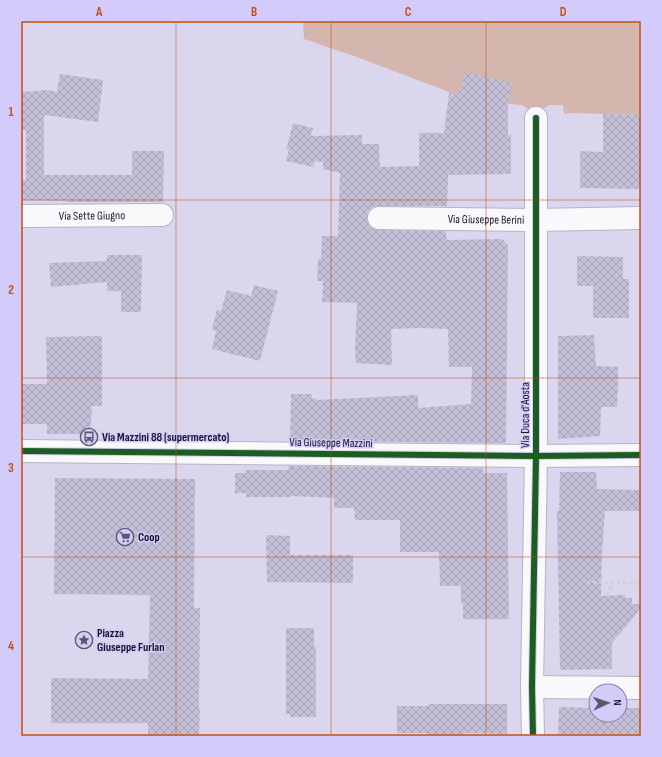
<svg xmlns="http://www.w3.org/2000/svg" width="662" height="757" font-family="'Sofia Sans Condensed',sans-serif">
<style>
.grass{fill:#d4b6af}
.building{fill:url(#building-cross-hatch)}
.lines{fill:none;stroke-linecap:round;stroke-linejoin:round}
.minor-casing{stroke:#b6b2c7;stroke-width:24}
.path{stroke:#d0cfd6;stroke-width:2.5;stroke-dasharray:3 3;stroke-linecap:butt}
.minor{stroke:#f9f9fc;stroke-width:22}
.cycleway-casing{stroke:#d3cbf9;stroke-width:8}
.cycleway{stroke:#1b5e20;stroke-width:6}
.grid{fill:none;stroke:#c94f10;stroke-width:1;stroke-opacity:0.55}
.labels{text-anchor:middle;dominant-baseline:central;stroke-width:3;stroke-linejoin:round;paint-order:stroke}
.street-label{font-size:12px;fill:#181428;stroke:#d3cbf9}
.poi-label{font-size:12px;font-weight:bold;fill:#181428;stroke:#d3cbf9;text-anchor:start}
.neatline{fill:none;stroke:#c94f10;stroke-width:1.5}
.grid-label{font-size:13px;text-anchor:middle;font-weight:bold;fill:#c94f10}
</style>
<defs>
<pattern id="building-cross-hatch" width="8" height="8" patternUnits="userSpaceOnUse"><rect width="8" height="8" fill="#c3bfd6"/><path d="M0 0l8 8M0 8l8-8" fill="none" stroke="#a7a3b8"/></pattern>
</defs>
<rect width="100%" height="100%" fill="#dad6ee"/>
<path class="grass" d="M 303,21 L 641,21 L 641,115 L 571,113 L 564,114 L 563,105 L 549,105 C 541,112 529,112 522,105 C 497,104 474,96 449,93 L 449,92 L 357,57 L 304,39 Z"/>
<path class="building" d="M 464,72 L 512,83 L 508,104 L 508,135 L 511,135 L 511,174 L 448,175 L 447,206 L 379,206 L 373,207 L 368,211 L 367,218 L 368,224 L 373,229 L 378,230 L 446,231 L 446,237 L 447,237 L 447,240 L 502,239 L 508,245 L 506,443 L 290,441 L 291,394 L 312,394 L 312,399 L 316,398 L 316,400 L 418,395 L 418,408 L 471,404 L 472,367 L 449,367 L 448,329 L 421,328 L 391,329 L 392,365 L 356,363 L 355,350 L 357,303 L 322,302 L 323,281 L 317,281 L 318,259 L 321,259 L 322,236 L 338,236 L 340,173 L 323,169 L 323,162 L 315,161 L 313,167 L 286,161 L 289,150 L 286,150 L 293,123 L 313,128 L 311,136 L 362,135 L 362,144 L 379,144 L 380,167 L 419,166 L 419,133 L 444,133 L 449,93 L 459,94 Z
M 60,74 L 103,80 L 98,122 L 44,115 L 44,175 L 132,175 L 132,151 L 164,151 L 163,202 L 67,202 L 67,201 L 21,200 L 21,180 L 26,180 L 26,130 L 21,130 L 21,92 L 48,90 L 57,92 Z
M 603,114 L 641,115 L 641,189 L 580,188 L 580,151 L 603,152 Z
M 107,255 L 142,255 L 141,312 L 121,312 L 121,291 L 107,291 L 107,282 L 51,287 L 49,263 L 107,261 Z
M 577,256 L 623,257 L 623,279 L 629,279 L 629,318 L 593,318 L 593,286 L 577,286 Z
M 254,285 L 278,291 L 260,361 L 212,349 L 216,331 L 212,329 L 217,310 L 221,311 L 227,290 L 251,296 Z
M 594,335 L 596,366 L 618,367 L 618,385 L 617,407 L 601,407 L 600,436 L 558,439 L 558,336 Z
M 102,336 L 102,406 L 92,406 L 90,434 L 47,434 L 47,424 L 21,424 L 21,384 L 47,384 L 46,337 Z
M 289,466 L 483,468 L 483,473 L 507,473 L 509,619 L 463,619 L 463,602 L 461,603 L 461,586 L 440,586 L 439,552 L 400,552 L 400,520 L 355,520 L 354,508 L 334,508 L 334,498 L 290,496 L 290,497 L 246,497 L 246,493 L 235,493 L 235,473 L 246,473 L 246,470 L 288,470 Z
M 560,472 L 596,472 L 597,489 L 641,490 L 641,511 L 605,511 L 602,552 L 601,596 L 625,595 L 625,598 L 632,598 L 632,604 L 641,604 L 641,608 L 612,643 L 612,669 L 560,670 L 557,511 L 559,511 Z
M 55,478 L 195,479 L 194,608 L 200,608 L 199,708 L 200,708 L 199,736 L 148,736 L 148,723 L 51,723 L 51,678 L 148,679 L 150,595 L 54,594 Z
M 266,535 L 290,536 L 290,555 L 353,555 L 353,583 L 267,582 Z
M 286,628 L 314,628 L 314,647 L 316,647 L 316,717 L 291,717 L 290,714 L 286,714 Z
M 428,704 L 507,704 L 507,734 L 465,733 L 465,736 L 428,736 L 428,733 L 397,733 L 397,706 L 428,706 Z
M 559,707 L 596,708 L 596,715 L 620,715 L 620,708 L 641,708 L 641,735 L 628,734 L 628,736 L 558,736 Z"/>
<g class="lines">
<defs>
<g id="minor">
<path id="s1" d="M 21,216 L 162,215"/>
<path id="s2" d="M 379,218 L 536,220 L 641,218"/>
<path d="M 21,451 L 536,456 L 641,455"/>
<path d="M 532,687 L 641,688"/>
<path d="M 533,736 L 532,687 L 536,456 L 536,118"/>
</g>
</defs>
<use href="#minor" class="minor-casing"/>
<path class="path" d="M 587,582 L 641,584
M 608,595 L 612,584"/>
<use href="#minor" class="minor"/>
<defs>
<path id="cycleway" d="M 21,451 L 536,456 L 641,455
M 533,736 L 532,687 L 536,456 L 536,118"/>
</defs>
<use href="#cycleway" class="cycleway-casing"/>
<use href="#cycleway" class="cycleway"/>
</g>
<path class="grid" d="M 176,21 L 176,736M 331,21 L 331,736M 486,21 L 486,736M 21,200 L 641,200M 21,378 L 641,378M 21,557 L 641,557"/>
<defs>
<symbol id="bus-ring" viewBox="-11 -11 22 22"><circle r="9.5" fill="#d3cbf9" stroke="#5c586d" stroke-width="1.5"/><path d="M-5-6H5V4H4V6H2V4H-2V6H-4V4H-5ZM-3.5-4V0h7V-4ZM-3.5 1.2v1.5H-2V1.2ZM2 1.2v1.5H3.5V1.2Z" fill="#5c586d"/></symbol>
<symbol id="supermarket-ring" viewBox="-11 -11 22 22"><circle r="9.5" fill="#d3cbf9" stroke="#5c586d" stroke-width="1.5"/><path d="M-6-5.5h2.5l.6 2H6L4.5 2H-2.5L-4.4-4H-6ZM-1.5 3.2a1.3 1.3 0 1 0 .1 0ZM3 3.2a1.3 1.3 0 1 0 .1 0Z" fill="#5c586d"/></symbol>
<symbol id="sight-ring" viewBox="-11 -11 22 22"><circle r="9.5" fill="#d3cbf9" stroke="#5c586d" stroke-width="1.5"/><path d="M0-6L1.8-2.2L6-1.7L2.9 1.2L3.7 5.4L0 3.3L-3.7 5.4L-2.9 1.2L-6-1.7L-1.8-2.2Z" fill="#5c586d"/></symbol>
</defs>
<g fill-rule="evenodd">
<use href="#bus-ring" x="79" y="427" width="20" height="20"/>
<use href="#supermarket-ring" x="115" y="527" width="20" height="20"/>
<use href="#sight-ring" x="74" y="630" width="20" height="20"/>
</g>
<g class="labels">
<g class="street-label">
<text stroke="none"><textPath href="#s1" startOffset="71">Via Sette Giugno</textPath></text>
<text stroke="none"><textPath href="#s2" startOffset="107">Via Giuseppe Berini</textPath></text>
<text transform="translate(525 415) rotate(-90)">Via Duca d'Aosta</text>
<text transform="translate(331 443) rotate(1)">Via Giuseppe Mazzini</text>
</g>
<g class="poi-label">
<text x="102" y="437">Via Mazzini 88 (supermercato)</text>
<text x="138" y="537">Coop</text>
<text x="97" y="633">Piazza<tspan x="97" dy="14">Giuseppe Furlan</tspan></text>
</g>
</g>
<rect width="662" height="757" fill="none" stroke="#d3cbf9" stroke-width="44"/>
<g transform="translate(608 703) rotate(87)"><circle r="19" fill="#d3cbf9" stroke="#8882a5"/>
<path d="M0-3L7 15L0 10L-7 15Z" fill="#5c586d"/>
<text y="-6" font-size="11" font-weight="bold" text-anchor="middle" fill="#181428">N</text>
</g>
<rect x="22" y="22" width="618" height="713" class="neatline"/>
<g class="grid-label">
<text x="99" y="16">A</text>
<text x="254" y="16">B</text>
<text x="408" y="16">C</text>
<text x="563" y="16">D</text>
<text x="11" y="116">1</text>
<text x="11" y="294">2</text>
<text x="11" y="472">3</text>
<text x="11" y="650">4</text>
</g>
</svg>
